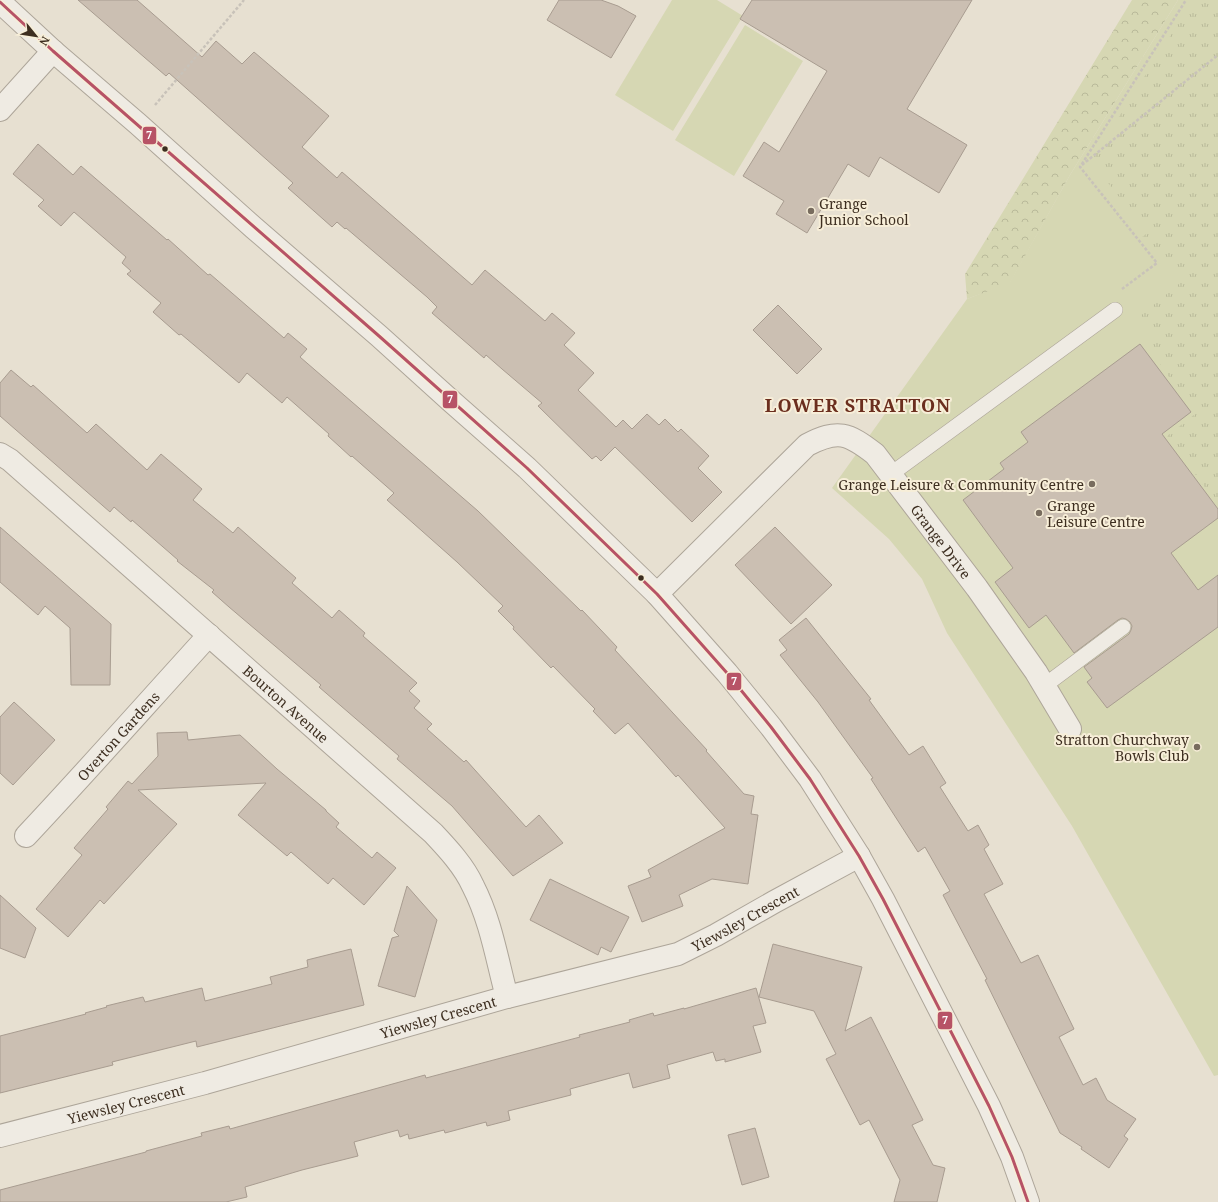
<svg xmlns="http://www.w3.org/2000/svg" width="1218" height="1202" font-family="'Noto Serif',serif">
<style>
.grass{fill:#d6d7b3}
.forest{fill:url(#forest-crowns)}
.park{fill:url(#park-tufts)}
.building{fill:#cbbfb2;stroke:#a89c90}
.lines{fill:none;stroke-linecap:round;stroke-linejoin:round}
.service-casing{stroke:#ada599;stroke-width:16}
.minor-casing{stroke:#ada599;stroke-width:24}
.path{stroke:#c8c2b9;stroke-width:2.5;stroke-dasharray:3 2;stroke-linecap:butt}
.service{stroke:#efebe3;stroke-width:15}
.minor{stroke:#efebe3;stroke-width:22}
.bus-1-casing{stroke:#f7eed8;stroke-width:6}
.bus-1{stroke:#b75366;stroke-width:3}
.bus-dot{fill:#3d2e20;stroke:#f7eed8;stroke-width:1.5}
.poi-dot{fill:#786c5e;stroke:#f7eed8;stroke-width:1.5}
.labels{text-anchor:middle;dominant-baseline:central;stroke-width:4;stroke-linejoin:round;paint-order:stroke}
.poi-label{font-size:14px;fill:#3d2e20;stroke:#f7eed8;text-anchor:start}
.street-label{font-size:14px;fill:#3d2e20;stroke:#f7eed8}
.district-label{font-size:18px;font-weight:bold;letter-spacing:1px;fill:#6b2e1e;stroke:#f7eed8}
.line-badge{stroke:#f7eed8;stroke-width:1.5}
.badge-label{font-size:11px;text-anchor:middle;font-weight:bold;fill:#fff}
</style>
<defs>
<pattern id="forest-crowns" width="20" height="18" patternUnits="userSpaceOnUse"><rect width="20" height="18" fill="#d6d7b3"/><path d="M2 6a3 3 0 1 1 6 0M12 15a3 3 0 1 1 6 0" fill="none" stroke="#b9b99a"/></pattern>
<pattern id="park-tufts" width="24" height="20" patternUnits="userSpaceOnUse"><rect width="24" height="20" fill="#d6d7b3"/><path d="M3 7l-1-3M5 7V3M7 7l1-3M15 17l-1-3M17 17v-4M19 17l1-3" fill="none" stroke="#b9b99a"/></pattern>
</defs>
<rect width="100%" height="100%" fill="#e7e0d1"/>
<path class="grass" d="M 672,0 L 717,0 L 743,16 L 673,131 L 615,95 Z
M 1178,0 L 1218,0 L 1218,1075 L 1214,1076 L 1072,826 L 947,633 L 922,579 L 889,539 L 832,488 L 967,299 L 1010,282 L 1070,175 Z
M 745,25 L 803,61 L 734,176 L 675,140 Z"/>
<path class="forest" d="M 1132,0 L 1178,0 L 1070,175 L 1010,283 L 967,299 L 965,274 Z"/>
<path class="park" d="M 1193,0 L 1218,0 L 1218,505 L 1167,436 L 1195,414 L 1145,343 L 1153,336 L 1140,316 L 1182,281 L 1166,258 L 1159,264 L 1140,239 L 1147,233 L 1098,170 L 1089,164 Z"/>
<path class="building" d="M 78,0 L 137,0 L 202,57 L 216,41 L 242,64 L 254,52 L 329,116 L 302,147 L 337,178 L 342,172 L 472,285 L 485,270 L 545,321 L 552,313 L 575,333 L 564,345 L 594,373 L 578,390 L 616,427 L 623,420 L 632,429 L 647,414 L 659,425 L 665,419 L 678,432 L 681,429 L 709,456 L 698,468 L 722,492 L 692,522 L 615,447 L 601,461 L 596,456 L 592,459 L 538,406 L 542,403 L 502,369 L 486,355 L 484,358 L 432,313 L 437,307 L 427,297 L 346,228 L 345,229 L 337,222 L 332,227 L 288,188 L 293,183 L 169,73 L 166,76 Z
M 559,0 L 601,0 L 618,6 L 636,16 L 611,58 L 547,20 Z
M 752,0 L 972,0 L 907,109 L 967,145 L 939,193 L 880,157 L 869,177 L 848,164 L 807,233 L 776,214 L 784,201 L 743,176 L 764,142 L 779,152 L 827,71 L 740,19 Z
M 38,144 L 73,175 L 81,166 L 167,240 L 168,239 L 208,275 L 210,274 L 284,338 L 288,333 L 307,349 L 300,357 L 478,511 L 581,611 L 582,610 L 617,647 L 615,650 L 707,750 L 706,751 L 744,794 L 754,796 L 751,814 L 758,815 L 748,884 L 712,879 L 679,895 L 683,906 L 642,922 L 628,886 L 651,877 L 648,870 L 725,828 L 678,775 L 676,777 L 628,723 L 615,734 L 593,711 L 595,709 L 553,666 L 551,668 L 513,629 L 514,627 L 498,611 L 503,606 L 457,562 L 387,500 L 394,493 L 352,456 L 351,457 L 328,436 L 329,434 L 287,397 L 282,403 L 247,373 L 239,383 L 181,334 L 179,335 L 153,312 L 161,303 L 127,274 L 131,271 L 122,263 L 126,257 L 74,212 L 61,226 L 38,206 L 44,200 L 13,174 Z
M 778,305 L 822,349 L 797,374 L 753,330 Z
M 1140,344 L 1191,412 L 1162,434 L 1218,509 L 1218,518 L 1171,553 L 1198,590 L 1218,575 L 1218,627 L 1107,708 L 1087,682 L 1092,678 L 1084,667 L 1129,634 L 1131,630 L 1132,626 L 1130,622 L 1126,619 L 1122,618 L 1118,620 L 1074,653 L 1046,615 L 1029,628 L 995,582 L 1013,568 L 963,500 L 1004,469 L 1000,463 L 1028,442 L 1021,432 Z
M 11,370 L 31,387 L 33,385 L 87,433 L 96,424 L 147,470 L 161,454 L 202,489 L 193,500 L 233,533 L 238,527 L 296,578 L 292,583 L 332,618 L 339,610 L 365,633 L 363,636 L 417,683 L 409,691 L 420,701 L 414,708 L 432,724 L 427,729 L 464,762 L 466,760 L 526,827 L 539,815 L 563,843 L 513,876 L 452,806 L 397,759 L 399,756 L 319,687 L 321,685 L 229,607 L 212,592 L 214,590 L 177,561 L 178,560 L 132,520 L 131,522 L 114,507 L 110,512 L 0,416 L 0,383 Z
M 0,527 L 111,624 L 110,685 L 71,685 L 70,628 L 45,606 L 38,615 L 0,582 Z
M 775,527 L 832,585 L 791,624 L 735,565 Z
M 806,618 L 871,699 L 869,700 L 909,755 L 923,746 L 946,783 L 940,787 L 968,831 L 978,825 L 989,845 L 984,849 L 1003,884 L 984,894 L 1021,963 L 1038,955 L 1074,1029 L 1059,1037 L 1083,1085 L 1096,1078 L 1107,1100 L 1136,1119 L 1124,1136 L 1128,1139 L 1109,1168 L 1081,1149 L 1082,1147 L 1060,1133 L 985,980 L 987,979 L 943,895 L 950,891 L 925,847 L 918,852 L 871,779 L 873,778 L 818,702 L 780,655 L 787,650 L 779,640 Z
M 14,702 L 55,740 L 13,785 L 0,773 L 0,717 Z
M 187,732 L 188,740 L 240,735 L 277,769 L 326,810 L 326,811 L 339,823 L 336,827 L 372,858 L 377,852 L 396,868 L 364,905 L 333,878 L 328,884 L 291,852 L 287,856 L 238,815 L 266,783 L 138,790 L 177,824 L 104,904 L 100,900 L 68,937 L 36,909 L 82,855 L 74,848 L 108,809 L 106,807 L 128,781 L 132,784 L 158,756 L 157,733 Z
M 550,879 L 629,917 L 611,952 L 601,947 L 598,955 L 530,920 Z
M 407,886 L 437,920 L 415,997 L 378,986 L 392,938 L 399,936 L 394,931 Z
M 0,895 L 36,928 L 25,958 L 0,948 Z
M 773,944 L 862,967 L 845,1031 L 871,1017 L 923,1120 L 912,1125 L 933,1165 L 945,1168 L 937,1202 L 894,1202 L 900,1180 L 869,1120 L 860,1125 L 826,1059 L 836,1054 L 814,1011 L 759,997 Z
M 351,949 L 364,1005 L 197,1047 L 196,1041 L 112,1062 L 113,1065 L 0,1093 L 0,1036 L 86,1014 L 85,1013 L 107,1007 L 106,1006 L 143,997 L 145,1002 L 202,988 L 205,1001 L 272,984 L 270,977 L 308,967 L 307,960 Z
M 756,988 L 766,1023 L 753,1026 L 761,1052 L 725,1062 L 725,1059 L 716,1061 L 713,1052 L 667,1065 L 670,1078 L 633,1088 L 629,1073 L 570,1089 L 571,1095 L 508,1111 L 510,1120 L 487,1126 L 486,1122 L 445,1133 L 444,1130 L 409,1139 L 408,1134 L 400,1137 L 398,1130 L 354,1142 L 358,1156 L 302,1170 L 245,1187 L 247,1197 L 226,1202 L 0,1202 L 0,1190 L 146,1152 L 146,1151 L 202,1136 L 201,1133 L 229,1126 L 230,1129 L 425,1075 L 426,1078 L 580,1037 L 579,1035 L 630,1022 L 629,1020 L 653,1013 L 654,1016 L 684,1008 L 684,1009 Z
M 755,1128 L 769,1177 L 742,1185 L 728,1135 Z"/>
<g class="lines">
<defs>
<path id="service" d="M 891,474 L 1115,310
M 1044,686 L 1123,627"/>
<g id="minor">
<path d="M 0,2 L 53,51 L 138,124 L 254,228 L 379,336 L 451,401 L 527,468 L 657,594 L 727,673 L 771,727 L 810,779 L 859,856 L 883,899 L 989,1106 L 1012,1157 L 1028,1202"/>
<path d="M 0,110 L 53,51"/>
<path id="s1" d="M 0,454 L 10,460 L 433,833 C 448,849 464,866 473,886 C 491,921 497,960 507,997"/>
<path id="s2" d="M 657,594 L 807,445 C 838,429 848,433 875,454 L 977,588 L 1036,672 L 1070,729"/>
<path id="s3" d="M 26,836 C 88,770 148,702 209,635"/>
<path id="s4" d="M 0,1136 L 205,1083 L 507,997 L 678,954 L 716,935 L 774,902 L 859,856"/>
</g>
</defs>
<use href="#service" class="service-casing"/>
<use href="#minor" class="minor-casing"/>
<path class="path" d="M 155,105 L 244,0
M 1082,165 L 1218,55
M 1122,289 L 1157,263 L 1080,167 L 1186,0"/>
<use href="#service" class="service"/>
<use href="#minor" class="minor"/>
<defs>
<path id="bus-1" d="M 0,2 L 53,51 L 379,336 L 527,468 L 657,594 L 727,673 L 771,727 L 810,779 L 859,856 L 883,899 L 989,1106 L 1012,1157 L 1028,1202"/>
</defs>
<use href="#bus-1" class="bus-1-casing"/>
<use href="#bus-1" class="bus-1"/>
</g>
<g class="bus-dot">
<circle cx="165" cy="149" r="3.5"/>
<circle cx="641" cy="578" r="3.5"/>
</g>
<g class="poi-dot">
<circle cx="811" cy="211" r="4"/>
<circle cx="1092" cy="484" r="4"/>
<circle cx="1039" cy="513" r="4"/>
<circle cx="1197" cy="747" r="4"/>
</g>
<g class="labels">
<g class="poi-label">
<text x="819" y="203">Grange<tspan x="819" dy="16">Junior School</tspan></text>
<text x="1084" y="484" text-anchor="end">Grange Leisure &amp; Community Centre</text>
<text x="1047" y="505">Grange<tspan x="1047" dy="16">Leisure Centre</tspan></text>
<text x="1189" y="739" text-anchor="end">Stratton Churchway<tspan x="1189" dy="16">Bowls Club</tspan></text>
</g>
<g class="street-label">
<text stroke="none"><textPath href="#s2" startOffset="396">Grange Drive</textPath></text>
<text stroke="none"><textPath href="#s1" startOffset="380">Bourton Avenue</textPath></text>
<text stroke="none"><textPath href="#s3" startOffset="136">Overton Gardens</textPath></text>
<text stroke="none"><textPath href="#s4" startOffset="778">Yiewsley Crescent</textPath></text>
<text stroke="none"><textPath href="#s4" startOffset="454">Yiewsley Crescent</textPath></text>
<text stroke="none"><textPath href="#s4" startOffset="130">Yiewsley Crescent</textPath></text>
</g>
<g class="district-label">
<text x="858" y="405">LOWER STRATTON</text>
</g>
</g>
<g class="line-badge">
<rect x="142" y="126" width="15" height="19" rx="4" fill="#b75366"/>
<rect x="442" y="390" width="16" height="19" rx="4" fill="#b75366"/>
<rect x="726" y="672" width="16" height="19" rx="4" fill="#b75366"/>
<rect x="937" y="1011" width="16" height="19" rx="4" fill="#b75366"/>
</g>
<g class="badge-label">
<text x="149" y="139">7</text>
<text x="450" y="403">7</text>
<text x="734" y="685">7</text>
<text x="945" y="1024">7</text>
</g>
<g transform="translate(36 36) rotate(120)" stroke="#f7eed8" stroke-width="3" paint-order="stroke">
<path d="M0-3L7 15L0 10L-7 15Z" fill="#3d2e20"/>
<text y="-6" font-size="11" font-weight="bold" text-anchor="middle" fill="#3d2e20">N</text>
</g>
</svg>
